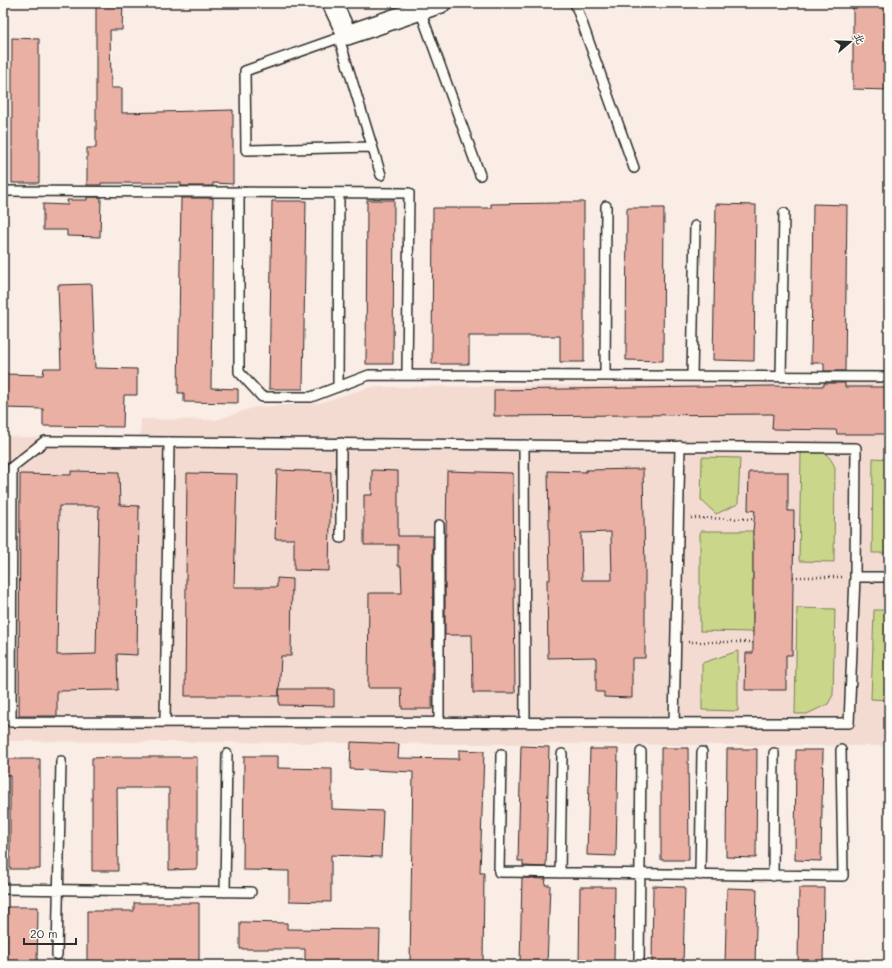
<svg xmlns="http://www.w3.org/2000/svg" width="892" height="968" font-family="Mali,'LXGW WenKai TC',sans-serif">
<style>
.built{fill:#f4dbd2}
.green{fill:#cad68a;stroke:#7a805a}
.building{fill:#eab0a4;stroke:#2b2b2b;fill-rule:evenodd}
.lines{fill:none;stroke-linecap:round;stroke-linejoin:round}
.lane-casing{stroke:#2b2b2b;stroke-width:12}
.street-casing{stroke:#2b2b2b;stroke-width:22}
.path{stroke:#2b2b2b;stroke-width:2.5;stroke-dasharray:1 3;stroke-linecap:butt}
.lane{stroke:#fdfcf7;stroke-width:9}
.street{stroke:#fdfcf7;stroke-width:19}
</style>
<rect width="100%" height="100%" fill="#f9ede6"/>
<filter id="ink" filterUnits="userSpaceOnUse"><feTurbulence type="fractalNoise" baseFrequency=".025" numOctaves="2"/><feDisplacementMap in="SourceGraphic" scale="8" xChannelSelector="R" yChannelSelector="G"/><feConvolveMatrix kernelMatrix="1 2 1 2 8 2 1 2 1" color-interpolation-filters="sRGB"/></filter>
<g filter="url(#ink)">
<path class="built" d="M 889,383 L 889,746 L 3,741 L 5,436 L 140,442 L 141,419 L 216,420 L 255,407 L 319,403 L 370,387 Z"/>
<path class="green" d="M 812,449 C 825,451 829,455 835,467 L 834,562 L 799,561 L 801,453 Z
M 702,457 L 740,458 L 738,504 L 716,514 L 701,500 Z
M 873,458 L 889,459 L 889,553 L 872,553 Z
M 700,531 L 753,531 L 753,632 L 700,631 Z
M 797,608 L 835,609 L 833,695 L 828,704 L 807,714 L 795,714 Z
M 874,610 L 889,610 L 889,700 L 871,699 Z
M 738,651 L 738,711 L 702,710 L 702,663 Z"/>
<path class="building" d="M 96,3 L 123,3 L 122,30 L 110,30 L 111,88 L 122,88 L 122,113 L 233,110 L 233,184 L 213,183 L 213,186 L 181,186 L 181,183 L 101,183 L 101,185 L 87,185 L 87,148 L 96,148 Z
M 853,3 L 889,3 L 889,90 L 853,89 Z
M 12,38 L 39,39 L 39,183 L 12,183 Z
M 87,197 L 101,197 L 100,237 L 67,236 L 67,230 L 43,230 L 43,204 L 68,205 L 67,200 L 87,200 Z
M 181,198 L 213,198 L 211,388 L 238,389 L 238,403 L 184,402 L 184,393 L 178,393 Z
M 367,200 L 394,200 L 393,364 L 366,364 Z
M 272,201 L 306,201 L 303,389 L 269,389 Z
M 560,202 L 584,202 L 584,362 L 560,362 L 560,336 L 469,336 L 469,364 L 432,364 L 433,208 L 491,208 L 491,204 L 560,203 Z
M 716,204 L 756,205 L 754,361 L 713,360 Z
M 813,204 L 847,205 L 845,371 L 824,371 L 824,363 L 811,363 Z
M 627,208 L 664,208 L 663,361 L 626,360 Z
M 92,284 L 95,368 L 137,369 L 137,395 L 124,395 L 123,427 L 43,426 L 43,409 L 3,408 L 3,374 L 43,375 L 44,368 L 61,368 L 58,285 Z
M 824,383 L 845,383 L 845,387 L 889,387 L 889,404 L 887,404 L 887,434 L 837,434 L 836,430 L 772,429 L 773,414 L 494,416 L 494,390 L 773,386 L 810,387 L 810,386 L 824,386 Z
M 643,469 L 645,569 L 645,658 L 632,658 L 632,698 L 604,697 L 604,692 L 596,692 L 596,657 L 548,658 L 547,580 L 550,580 L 548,471 L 586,472 L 586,470 ZM 611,532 L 612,580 L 582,580 L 581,533 Z
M 277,470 L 331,472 L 329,571 L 294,570 L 294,539 L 275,539 Z
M 372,470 L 398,471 L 398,536 L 433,536 L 432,709 L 402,709 L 401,688 L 368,688 L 369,593 L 402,593 L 401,566 L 398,566 L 398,545 L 364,545 L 364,495 L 372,495 Z
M 71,471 L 119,472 L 120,505 L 139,506 L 137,655 L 117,654 L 118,690 L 57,691 L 57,716 L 19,716 L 20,474 L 71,475 ZM 59,506 L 99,506 L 96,654 L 57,655 Z
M 447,471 L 513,473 L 515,693 L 473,693 L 472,635 L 445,635 L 445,536 L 446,536 Z
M 749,472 L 788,472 L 788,511 L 794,511 L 792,655 L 786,655 L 786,690 L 745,690 L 746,653 L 753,653 L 753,531 L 755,511 L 748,510 Z
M 187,473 L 237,474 L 234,587 L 277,587 L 277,578 L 292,579 L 291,656 L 281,656 L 279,696 L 185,696 Z
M 279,689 L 334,689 L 334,706 L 279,705 Z
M 351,742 L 399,744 L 398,758 L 459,759 L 459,750 L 484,751 L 480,873 L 484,873 L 483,965 L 410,965 L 413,772 L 350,769 Z
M 521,746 L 549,747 L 546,867 L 523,866 L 523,861 L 518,861 Z
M 661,748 L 688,748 L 689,860 L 661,860 Z
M 590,749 L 618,749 L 616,856 L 587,855 Z
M 727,749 L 757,749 L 756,858 L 726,857 Z
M 796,750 L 823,750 L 821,861 L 795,860 Z
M 244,756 L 278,756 L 278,768 L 332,769 L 332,809 L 383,811 L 381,857 L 331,855 L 331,902 L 289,901 L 289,871 L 243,870 Z
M 117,757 L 197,757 L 197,869 L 169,870 L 169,788 L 117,788 L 118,871 L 92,871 L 92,758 Z
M 3,759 L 40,759 L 40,869 L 10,869 L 10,775 L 3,775 Z
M 522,878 L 546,879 L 545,885 L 550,885 L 547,965 L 520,965 Z
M 653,886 L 685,887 L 683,965 L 652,965 Z
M 580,887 L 615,887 L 614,965 L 579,965 Z
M 727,888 L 757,889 L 755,965 L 725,965 Z
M 799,888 L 824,888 L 823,965 L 798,965 Z
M 134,903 L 199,903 L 199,965 L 87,965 L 87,911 L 134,911 Z
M 7,907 L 38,907 L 37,965 L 7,965 Z
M 240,922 L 287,923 L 287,929 L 380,930 L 379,965 L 305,965 L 305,949 L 240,949 Z"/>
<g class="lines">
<defs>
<path id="lane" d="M 575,3 L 634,168
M 420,10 L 480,175
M 347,35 L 245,71 L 246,150 L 372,147
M 339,38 L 381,175
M 3,191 L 409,193 L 407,375
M 239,192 L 239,372 L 262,397 L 311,397 L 369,375 L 889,377
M 605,376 L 606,206
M 692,376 L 695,226
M 781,377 L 784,213
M 338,387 L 339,193
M 45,441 L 856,448 L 855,577 L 849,723 L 11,722 L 12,467 Z
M 524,445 L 525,723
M 341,538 L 341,443
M 855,577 L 889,577
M 165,722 L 169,442
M 439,723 L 439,525
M 674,723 L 680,446
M 501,754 L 499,872 L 843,876 L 841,750
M 560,873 L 562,754
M 700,875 L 702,752
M 773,876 L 774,753
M 3,889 L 251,892
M 225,892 L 227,754
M 57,955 L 61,761
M 639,965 L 641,752"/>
<path id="street" d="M 332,3 L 347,35 L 441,3"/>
</defs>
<use href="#lane" class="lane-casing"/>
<use href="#street" class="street-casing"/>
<path class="path" d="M 691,518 L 754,519
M 793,577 L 843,577
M 688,642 L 753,642"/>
<use href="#lane" class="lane"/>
<use href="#street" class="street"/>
</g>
</g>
<rect width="892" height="968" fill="none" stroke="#fdfcf7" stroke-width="16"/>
<rect x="8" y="8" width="876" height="952" fill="none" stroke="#2b2b2b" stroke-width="1.5" filter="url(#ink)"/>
<g transform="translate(850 42) rotate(71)" stroke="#fdfcf7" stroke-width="3" paint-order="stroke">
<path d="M0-3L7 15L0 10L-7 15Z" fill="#2b2b2b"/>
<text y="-6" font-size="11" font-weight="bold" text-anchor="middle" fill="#2b2b2b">北</text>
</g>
<path d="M24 938v6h52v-6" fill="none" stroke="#2b2b2b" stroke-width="2"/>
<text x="30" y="938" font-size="12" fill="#2b2b2b" stroke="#fdfcf7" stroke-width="3" paint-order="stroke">20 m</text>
</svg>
